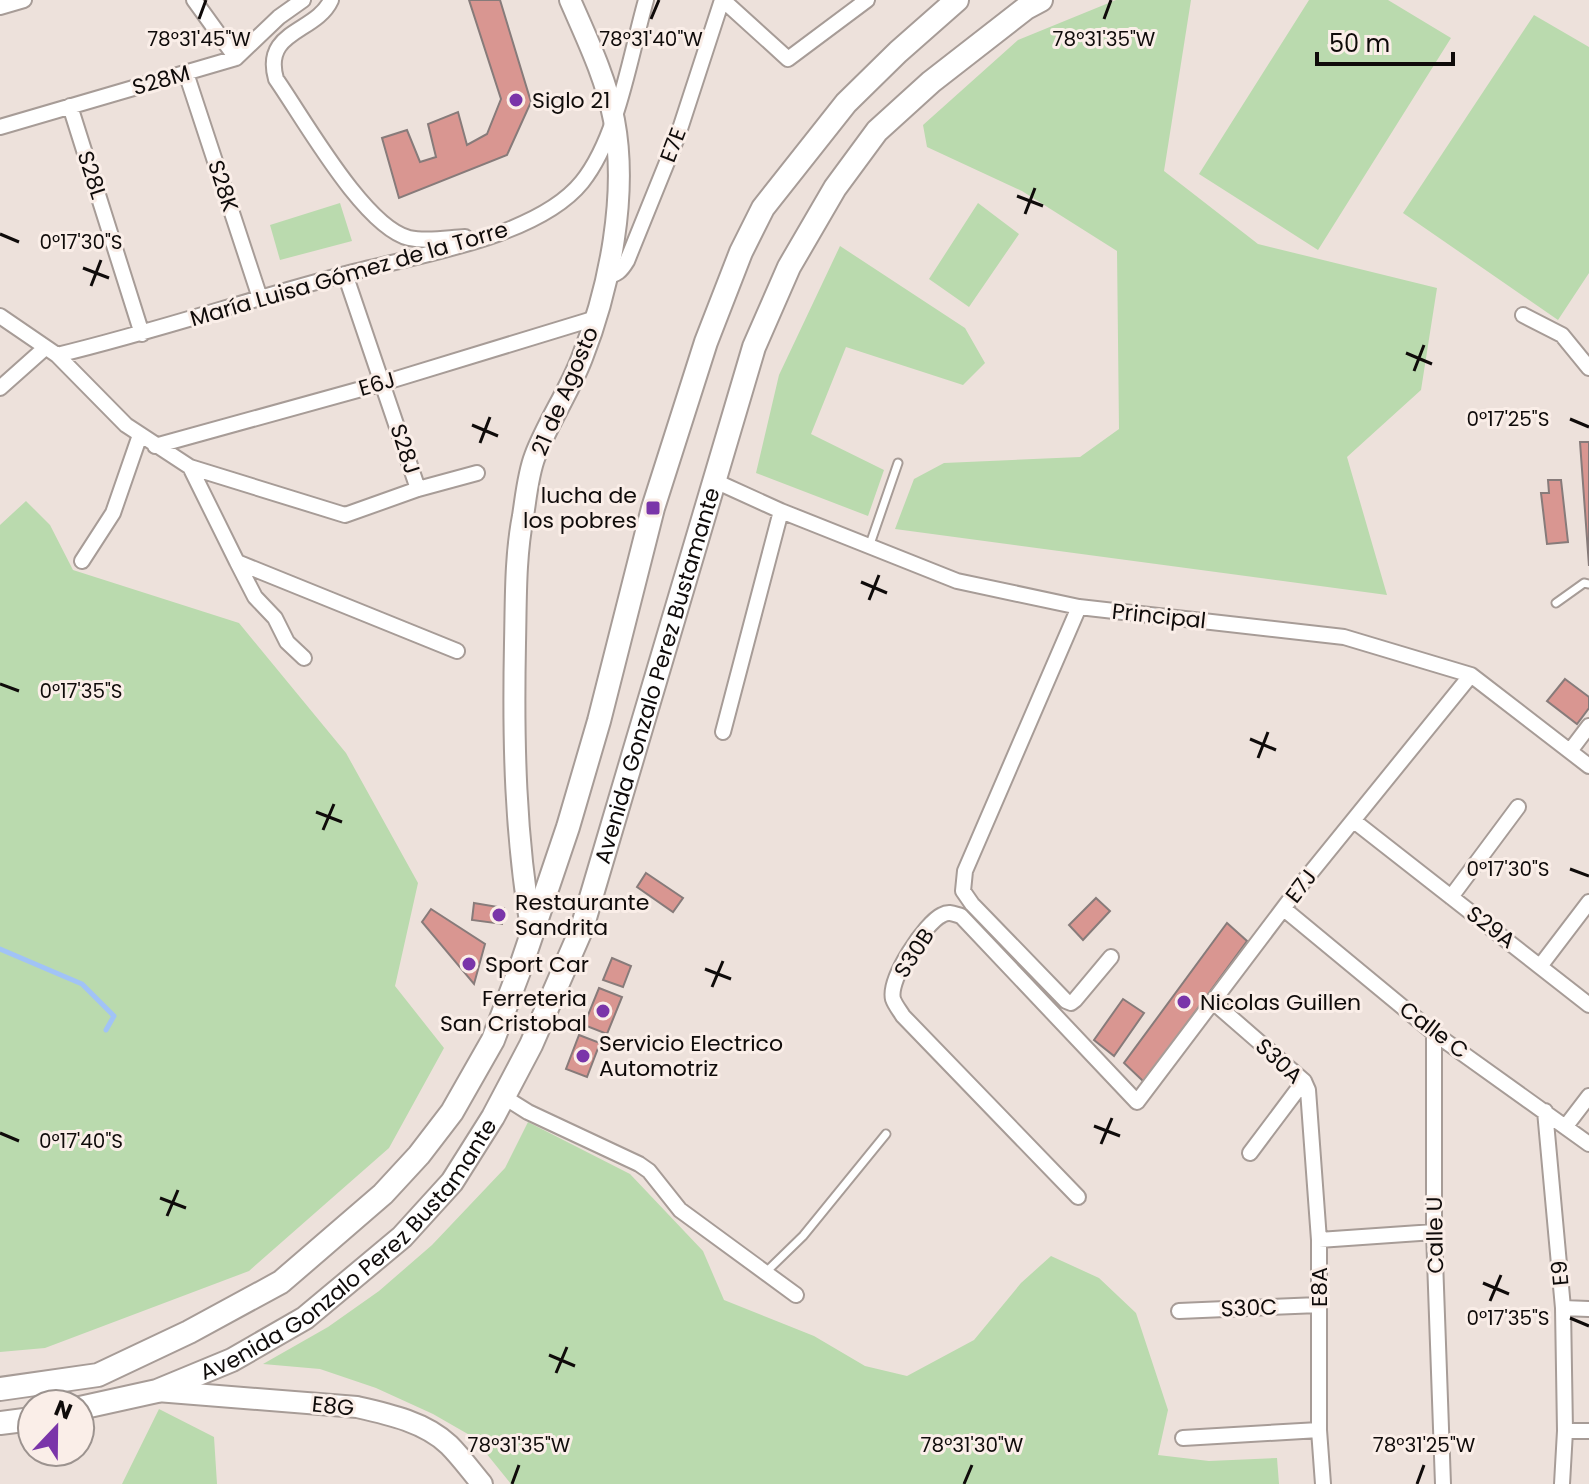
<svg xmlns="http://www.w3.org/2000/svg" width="1589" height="1484" font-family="Poppins,sans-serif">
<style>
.green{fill:#badaae}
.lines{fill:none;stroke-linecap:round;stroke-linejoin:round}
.stream{stroke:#a1c3f6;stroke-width:5}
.building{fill:#d99691;stroke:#877b7a;stroke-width:2}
.lane-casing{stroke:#a79c97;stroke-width:11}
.street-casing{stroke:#a79c97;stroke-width:18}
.secondary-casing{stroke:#a79c97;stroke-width:24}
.primary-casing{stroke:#a79c97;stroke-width:26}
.lane{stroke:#fff;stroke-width:7}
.street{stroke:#fff;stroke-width:14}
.secondary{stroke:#fff;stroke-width:20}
.primary{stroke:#fff;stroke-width:22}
.ticks{fill:none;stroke:#0f0b0a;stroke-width:3}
.poi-dot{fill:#7a35a9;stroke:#faeee8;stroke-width:3}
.labels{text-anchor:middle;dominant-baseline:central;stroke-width:6;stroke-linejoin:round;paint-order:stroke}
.street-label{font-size:22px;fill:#0f0b0a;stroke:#faeee8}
.poi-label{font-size:22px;fill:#0f0b0a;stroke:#faeee8;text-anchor:start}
.ticks-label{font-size:20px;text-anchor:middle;fill:#0f0b0a;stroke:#faeee8;stroke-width:6;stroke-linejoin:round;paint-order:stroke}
</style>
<rect width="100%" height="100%" fill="#ede1db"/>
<path class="green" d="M 1116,0 L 1191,0 L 1164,171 L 1258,244 L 1437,288 L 1421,390 L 1347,457 L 1387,595 L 895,529 L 914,479 L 944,463 L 1080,457 L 1119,429 L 1117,251 L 1022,191 L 927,147 L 923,125 L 1018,40 Z
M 1309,0 L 1388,0 L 1451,38 L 1318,250 L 1199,174 Z
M 1534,15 L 1589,47 L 1589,273 L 1558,320 L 1403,213 Z
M 340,203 L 352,241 L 280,260 L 270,225 Z
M 978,203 L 1019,234 L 969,307 L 929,279 Z
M 840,246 L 965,328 L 985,363 L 963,385 L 846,347 L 811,434 L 884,470 L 868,516 L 756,473 L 779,375 Z
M 26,501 L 50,525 L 73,570 L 239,623 L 346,753 L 418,883 L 395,986 L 444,1048 L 389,1148 L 249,1271 L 45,1348 L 0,1352 L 0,525 Z
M 528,1122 L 630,1174 L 703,1251 L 724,1300 L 814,1336 L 865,1366 L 907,1376 L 974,1340 L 1021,1283 L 1051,1256 L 1099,1278 L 1136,1313 L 1168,1410 L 1158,1455 L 1209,1461 L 1277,1458 L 1279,1484 L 511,1484 L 473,1437 L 433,1414 L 376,1388 L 320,1369 L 263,1364 L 328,1327 L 379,1291 L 432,1245 L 505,1168 Z
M 159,1409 L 214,1437 L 217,1484 L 122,1484 Z"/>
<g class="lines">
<path class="stream" d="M 0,949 L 82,984 L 114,1016 L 106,1030"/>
</g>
<path class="building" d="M 469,0 L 500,0 L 531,102 L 507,155 L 399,198 L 382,138 L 407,130 L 420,162 L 436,157 L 428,124 L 458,112 L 467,145 L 487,134 L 501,99 Z
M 1580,442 L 1589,442 L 1589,566 Z
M 1548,480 L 1561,480 L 1568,542 L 1547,544 L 1541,493 L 1549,493 Z
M 1565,679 L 1589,697 L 1589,708 L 1577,724 L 1547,701 Z
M 646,873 L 683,898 L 673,912 L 637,887 Z
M 1096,898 L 1110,911 L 1083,940 L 1069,925 Z
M 474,903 L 504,908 L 502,924 L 472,920 Z
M 431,909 L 485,944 L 474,984 L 422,922 Z
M 1227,923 L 1247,941 L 1144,1082 L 1124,1063 Z
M 612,958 L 631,966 L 623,987 L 603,980 Z
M 599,988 L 622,997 L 607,1034 L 584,1025 Z
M 1123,999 L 1144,1013 L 1114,1056 L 1094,1040 Z
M 579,1035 L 600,1043 L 587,1077 L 566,1069 Z"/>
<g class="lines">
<defs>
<path id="lane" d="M 869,547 L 898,463
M 1556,603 L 1584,583 L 1589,584
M 765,1273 L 803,1236 L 886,1134"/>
<path id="street" d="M 194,0 L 236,58
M 331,0 C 316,33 262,30 276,79 C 304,119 364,227 409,238 C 427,242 447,238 465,237
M 723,0 L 788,59 L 867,0
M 0,7 L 24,0
M 186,73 L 260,298
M 70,106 L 142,334
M 0,127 L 236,58 L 279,17 L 303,0
M 345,274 L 418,489
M 606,276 C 617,275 621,271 627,261 L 678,135 L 722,0
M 1523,315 L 1562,335 L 1589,368
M 0,316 L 57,355 L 126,425 L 190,467 L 237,562 L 457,651
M 57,355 C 153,332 247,300 342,275 C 411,256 536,239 582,182 C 618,137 630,56 646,0
M 0,388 L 45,348
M 155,446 L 383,383 L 596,318
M 190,467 L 345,515 L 418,489 L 477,473
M 715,481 L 781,511 L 957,581 L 1079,607 L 1344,637 L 1471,675 L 1589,766
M 82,561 L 113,513 L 140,435
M 237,562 L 255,597 L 275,618 L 287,642 L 304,658
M 1079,607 L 965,871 L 963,891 L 972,904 L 1066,1001 L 1071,1003 L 1075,1000 L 1111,957
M 723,732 L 781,511
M 1570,751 L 1589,726
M 1354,821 L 1589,1005
M 1451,897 L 1518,807
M 1284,909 L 1434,1033 L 1589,1144
M 1541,965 L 1589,902
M 1212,1001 L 1304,1081 L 1308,1090 L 1319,1240 L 1319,1430 L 1323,1484
M 1434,1033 L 1434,1232 L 1443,1484
M 504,1097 L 528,1112 L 639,1164 L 649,1171 L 680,1210 L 796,1295
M 1545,1111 L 1563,1308 L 1565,1431 L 1562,1484
M 1566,1126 L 1589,1096
M 1250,1153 L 1304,1081
M 1078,1197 L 903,1016 C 900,1011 895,1005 893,999 C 888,979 925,923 942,915 C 949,911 954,914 961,916 L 1137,1102 L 1304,881 L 1471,675
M 1319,1240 L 1434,1232
M 1563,1308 L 1589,1309
M 1179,1311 L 1319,1305
M 1565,1431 L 1589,1431
M 1183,1438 L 1319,1430"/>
<path id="secondary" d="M 532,933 C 515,837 513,741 515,643 C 516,601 515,557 523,516 C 526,497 528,474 535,456 C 548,422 569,392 582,358 C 610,287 628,194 614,120 C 606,78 587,39 570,0
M 157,1391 L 357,1407 C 388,1414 425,1422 449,1445 C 461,1457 471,1471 482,1484"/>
<g id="primary">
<path d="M 0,1389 L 98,1375 L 189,1332 L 281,1282 L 383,1194 L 419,1155 L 452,1112 L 493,1040 L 521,966 L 568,827 L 599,721 L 653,508 L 706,342 L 741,252 L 763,208 L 846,103 L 898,52 L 957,0"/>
<path id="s1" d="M 80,1408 L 157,1391 L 232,1360 L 305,1318 L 402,1237 L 452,1182 L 493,1117 L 531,1045 L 582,928 L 754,347 L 789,267 L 835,188 L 877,131 L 931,82 L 1026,8 L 1041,0"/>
<path d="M 0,1423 L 32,1419"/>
</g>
</defs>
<use href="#lane" class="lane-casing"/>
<use href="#street" class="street-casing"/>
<use href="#secondary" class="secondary-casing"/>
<use href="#primary" class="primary-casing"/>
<use href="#lane" class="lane"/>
<use href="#street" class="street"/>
<use href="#secondary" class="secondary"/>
<use href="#primary" class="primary"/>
</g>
<path class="ticks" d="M 199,19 L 206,0M 651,19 L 659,0M 1104,19 L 1111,0M 1017,196 L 1043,206M 1025,214 L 1035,188M 0,234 L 19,242M 83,268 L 109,278M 91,286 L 101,260M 1406,353 L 1432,364M 1414,371 L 1424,345M 1570,419 L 1589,427M 472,425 L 498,436M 480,443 L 490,417M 861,582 L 887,593M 869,600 L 879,575M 0,684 L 19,691M 1250,739 L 1276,750M 1258,758 L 1268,732M 316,812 L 342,822M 323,830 L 334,804M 1570,869 L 1589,876M 705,969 L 731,979M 712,987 L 723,961M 1094,1126 L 1120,1136M 0,1133 L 19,1141M 1101,1144 L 1112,1118M 160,1198 L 186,1208M 167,1216 L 178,1190M 1483,1283 L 1509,1294M 1490,1301 L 1501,1275M 1570,1318 L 1589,1326M 549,1355 L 575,1366M 556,1373 L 567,1347M 512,1484 L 519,1465M 964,1484 L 972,1465M 1417,1484 L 1424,1465"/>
<g class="poi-dot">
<circle cx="516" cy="100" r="8"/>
<rect x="645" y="500" width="16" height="16" rx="4"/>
<circle cx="499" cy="915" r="8"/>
<circle cx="469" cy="964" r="8"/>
<circle cx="1184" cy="1002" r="8"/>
<circle cx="603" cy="1011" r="8"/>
<circle cx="583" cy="1056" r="8"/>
</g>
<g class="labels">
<g class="street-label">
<text transform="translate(161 80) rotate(-16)">S28M</text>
<text transform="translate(673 145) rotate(-69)">E7E</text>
<text transform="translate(92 175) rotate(72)">S28L</text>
<text transform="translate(223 186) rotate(72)">S28K</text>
<text transform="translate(349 274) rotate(-16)">María Luisa Gómez de la Torre</text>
<text transform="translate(377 384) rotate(-16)">E6J</text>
<text transform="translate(565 391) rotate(-67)">21 de Agosto</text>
<text transform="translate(405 449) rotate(72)">S28J</text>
<text transform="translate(1159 616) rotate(6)">Principal</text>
<text stroke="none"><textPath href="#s1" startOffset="994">Avenida Gonzalo Perez Bustamante</textPath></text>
<text transform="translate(1301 886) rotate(-52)">E7J</text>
<text transform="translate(1491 927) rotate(37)">S29A</text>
<text transform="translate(914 953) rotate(-57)">S30B</text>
<text transform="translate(1434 1030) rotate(37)">Calle C</text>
<text transform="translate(1279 1061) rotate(43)">S30A</text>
<text transform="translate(1435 1235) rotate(-91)">Calle U</text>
<text stroke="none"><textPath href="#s1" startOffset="322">Avenida Gonzalo Perez Bustamante</textPath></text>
<text transform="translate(1560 1273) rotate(-95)">E9</text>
<text transform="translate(1319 1287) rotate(-90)">E8A</text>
<text transform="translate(1249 1308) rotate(-2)">S30C</text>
<text transform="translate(333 1406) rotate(6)">E8G</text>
</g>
<g class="poi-label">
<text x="532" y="100">Siglo 21</text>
<text x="637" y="495" text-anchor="end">lucha de<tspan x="637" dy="25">los pobres</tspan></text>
<text x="515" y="902">Restaurante<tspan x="515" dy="25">Sandrita</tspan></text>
<text x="485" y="964">Sport Car</text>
<text x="587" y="998" text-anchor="end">Ferreteria<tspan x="587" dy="25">San Cristobal</tspan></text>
<text x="1200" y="1002">Nicolas Guillen</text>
<text x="599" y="1043">Servicio Electrico<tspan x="599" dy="25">Automotriz</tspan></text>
</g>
</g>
<g class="ticks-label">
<text x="199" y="46">78°31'45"W</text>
<text x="651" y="46">78°31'40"W</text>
<text x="1104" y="46">78°31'35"W</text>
<text x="81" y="249">0°17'30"S</text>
<text x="1508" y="426">0°17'25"S</text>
<text x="81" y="698">0°17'35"S</text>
<text x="1508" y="876">0°17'30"S</text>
<text x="81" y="1148">0°17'40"S</text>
<text x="1508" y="1325">0°17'35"S</text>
<text x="519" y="1452">78°31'35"W</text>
<text x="972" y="1452">78°31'30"W</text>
<text x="1424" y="1452">78°31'25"W</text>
</g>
<g transform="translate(56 1428) rotate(22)"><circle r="38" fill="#faeee8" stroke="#9c938f" stroke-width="2"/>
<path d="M0-6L14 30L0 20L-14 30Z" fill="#7a35a9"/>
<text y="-12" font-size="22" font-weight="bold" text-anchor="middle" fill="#0f0b0a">N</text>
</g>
<path d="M1317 52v12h136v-12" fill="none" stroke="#0f0b0a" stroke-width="4"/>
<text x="1329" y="52" font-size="24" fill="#0f0b0a" stroke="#faeee8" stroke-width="6" paint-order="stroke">50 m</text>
</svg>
